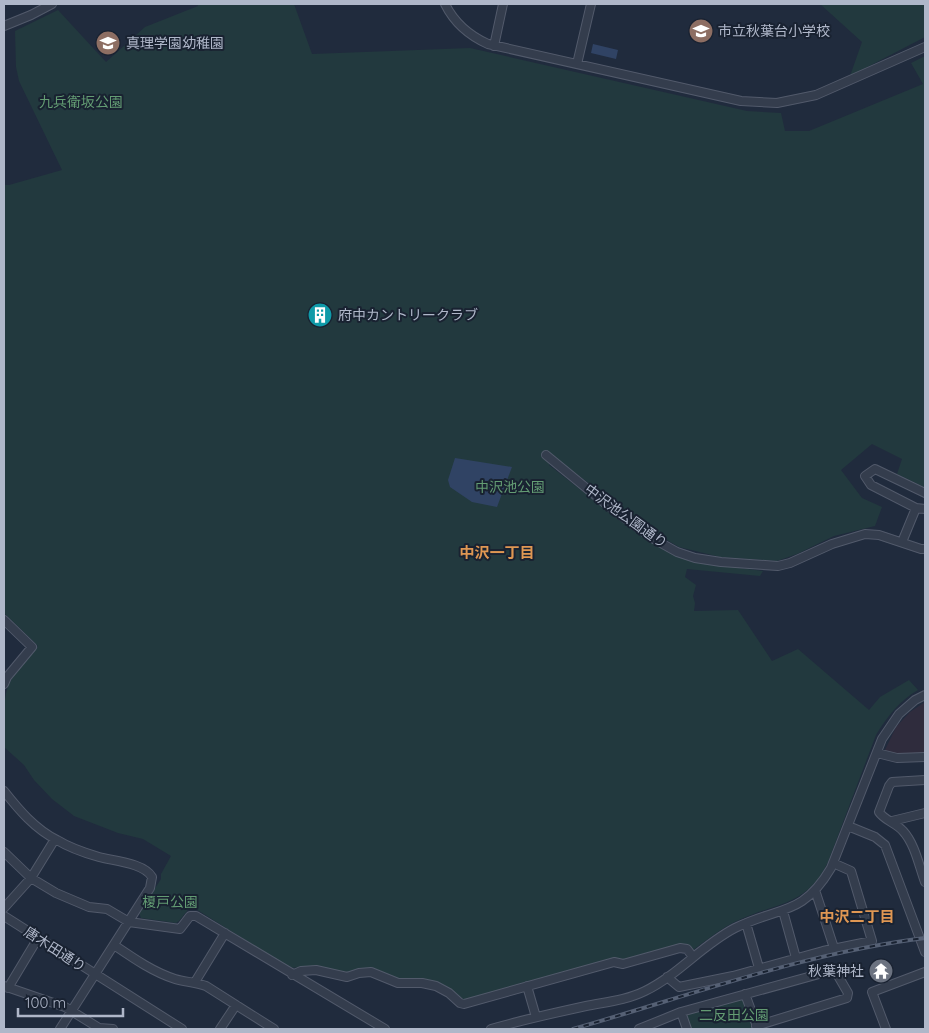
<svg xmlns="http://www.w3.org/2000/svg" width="929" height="1033" font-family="Quicksand,'Noto Sans JP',sans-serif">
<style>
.medical{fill:#2f2c3d}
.green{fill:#22393e}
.water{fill:#304364}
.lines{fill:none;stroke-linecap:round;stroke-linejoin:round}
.minor-casing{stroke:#525a6b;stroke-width:10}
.minor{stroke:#343d4d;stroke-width:8}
.rail-casing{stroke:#556074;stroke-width:4}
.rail{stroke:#192231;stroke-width:2;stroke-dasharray:5.5;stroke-linecap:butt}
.labels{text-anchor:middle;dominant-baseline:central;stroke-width:4;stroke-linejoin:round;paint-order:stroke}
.poi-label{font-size:14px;fill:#afb7c9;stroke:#192231;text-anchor:start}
.park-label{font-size:14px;fill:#639c73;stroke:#192231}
.street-label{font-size:14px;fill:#afb7c9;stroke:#192231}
.neighbourhood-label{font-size:15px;font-weight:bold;fill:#df9753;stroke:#192231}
</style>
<rect width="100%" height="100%" fill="#202b3d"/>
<path class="medical" d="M 925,702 L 925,753 L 894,755 L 887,753 L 885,750 L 896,727 L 910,712 Z"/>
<path class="green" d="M 197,4 L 294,4 L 312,54 L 470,48 L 747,111 L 781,113 L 785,131 L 809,131 L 923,84 L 911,63 L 925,56 L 924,487 L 897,474 L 902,459 L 872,444 L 841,470 L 862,498 L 882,507 L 875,526 L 834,536 L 797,554 L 777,561 L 720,557 L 679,547 L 655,533 L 555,458 L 549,465 L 618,519 L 662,549 L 695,562 L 763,571 L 760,576 L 687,569 L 685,577 L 696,585 L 693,596 L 695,603 L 694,611 L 738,610 L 772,661 L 798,649 L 869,710 L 880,697 L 909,680 L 918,690 C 899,701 887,717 876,735 L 828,862 C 807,905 780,902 741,919 C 724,926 708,939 693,950 L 687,945 L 680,945 L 622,961 L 614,959 L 464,1000 L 448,987 L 436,983 L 425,980 L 402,980 L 371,968 L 359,969 L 347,973 L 315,966 L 290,968 L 191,906 L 179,921 L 176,923 L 141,918 L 139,913 L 161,879 L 161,874 L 171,856 L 143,839 L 118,833 L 74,816 L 52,799 L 34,780 L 24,765 L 4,747 C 4,727 1,697 11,680 C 18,668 29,657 38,646 L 4,613 L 4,185 L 9,185 L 62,170 L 19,81 L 16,67 L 15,31 L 58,10 L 106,62 L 145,27 L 198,6 Z
M 820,4 L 925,4 L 925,37 L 850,76 L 862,42 Z
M 740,998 L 745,1001 L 754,1029 L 690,1029 L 686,1018 L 689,1013 Z"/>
<path class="water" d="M 593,44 L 618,50 L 616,59 L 591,53 Z
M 455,458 L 512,467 L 497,507 L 472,502 L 450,487 L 448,480 Z"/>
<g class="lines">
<defs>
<path id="minor" d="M 445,4 C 454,22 470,36 488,44 L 741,101 L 777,103 L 816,95 L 925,47
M 4,26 L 31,15 L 52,4
M 494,46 L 503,4
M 577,64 L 591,4
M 546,455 L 607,505 L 652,538 L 677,552 L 695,558 L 721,562 L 778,566 L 790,563 L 832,544 L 865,534 L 879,535 L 921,549 L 925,549
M 925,493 L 875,469 L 865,476 L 871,485 L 916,508 L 925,509
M 902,542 L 916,508
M 4,620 L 32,647 L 7,677 L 4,684
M 877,753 L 897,758 L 925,757
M 925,780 L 892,782 L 889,786 L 879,812 C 884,820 896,823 903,831 C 915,844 919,866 925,882
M 4,791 C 19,810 35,829 57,840 C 70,848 85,853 99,857 C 114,861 144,863 152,877 L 150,888 L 60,1029
M 892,821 L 925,813
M 848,826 L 875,837 L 885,845 L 925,952
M 4,852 L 31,878 L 56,893 L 89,907 L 107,909 L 129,922 L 180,929 L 190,916 L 196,916 L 385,1029
M 815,890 L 834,948
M 4,908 L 31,878 L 55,839
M 783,911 L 796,958
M 4,916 L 182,1029
M 746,923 L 759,968
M 114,945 C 133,958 153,972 175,979 C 185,982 195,982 206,986 L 274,1029
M 292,975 L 301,971 L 316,970 L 347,977 L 359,973 L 371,972 L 398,983 L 422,983 L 436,986 L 449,993 L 460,1003 L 464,1004 L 614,962 L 623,964 L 680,948 L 687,949 L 693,957
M 667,977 L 679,987 L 733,976 L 823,951 L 872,941 L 851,871 L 833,863
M 195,982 L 225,933
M 4,986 L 65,1007 L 99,1028 L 113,1029
M 527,986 L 536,1017
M 8,988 L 38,938
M 745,994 L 758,1029
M 681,1012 L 687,1029
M 220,1029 L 236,1005
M 491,1029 C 522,1020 554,1013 586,1006 C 606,1002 627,1000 645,991 C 678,975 702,945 735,928 C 779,906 802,917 831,868 L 882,739 L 899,714 L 915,700 L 925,695
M 639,1029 L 681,1012 L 830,971 L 837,974 L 848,993 L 847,998 L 756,1026
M 886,1029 L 872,992 L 925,972"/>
</defs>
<use href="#minor" class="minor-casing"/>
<use href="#minor" class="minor"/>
<defs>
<path id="rail" d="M 573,1029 C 689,996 804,953 925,938"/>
</defs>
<use href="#rail" class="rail-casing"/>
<use href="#rail" class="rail"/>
</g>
<defs>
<symbol id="school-disc" viewBox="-11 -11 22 22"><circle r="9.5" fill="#8d6e63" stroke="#192231"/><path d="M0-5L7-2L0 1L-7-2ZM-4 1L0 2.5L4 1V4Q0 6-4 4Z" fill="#fff"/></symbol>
<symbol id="building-disc" viewBox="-11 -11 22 22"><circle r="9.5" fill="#0f9aa8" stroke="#192231"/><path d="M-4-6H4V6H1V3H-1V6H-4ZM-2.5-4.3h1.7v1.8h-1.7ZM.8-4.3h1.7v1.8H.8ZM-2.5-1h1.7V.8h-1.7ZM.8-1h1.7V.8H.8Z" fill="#fff"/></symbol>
<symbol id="temple-disc" viewBox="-11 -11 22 22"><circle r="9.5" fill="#6b7280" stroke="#192231"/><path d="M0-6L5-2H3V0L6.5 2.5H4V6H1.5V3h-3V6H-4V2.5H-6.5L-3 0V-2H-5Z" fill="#fff"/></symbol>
</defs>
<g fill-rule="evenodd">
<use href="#school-disc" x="687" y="17" width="28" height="28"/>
<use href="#school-disc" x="94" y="29" width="28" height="28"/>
<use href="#building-disc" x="306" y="301" width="28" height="28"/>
<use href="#temple-disc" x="867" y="957" width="28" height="28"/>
</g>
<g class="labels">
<g class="poi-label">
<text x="718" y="31">市立秋葉台小学校</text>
<text x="126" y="43">真理学園幼稚園</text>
<text x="338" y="315">府中カントリークラブ</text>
<text x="864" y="971" text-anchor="end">秋葉神社</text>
</g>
<g class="park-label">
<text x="81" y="102">九兵衛坂公園</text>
<text x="510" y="487">中沢池公園</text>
<text x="170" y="902">榎戸公園</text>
<text x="734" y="1015">二反田公園</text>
</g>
<g class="street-label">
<text transform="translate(626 516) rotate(36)">中沢池公園通り</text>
<text transform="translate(55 949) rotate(33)">唐木田通り</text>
</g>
<g class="neighbourhood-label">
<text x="497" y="552">中沢一丁目</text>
<text x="857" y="916">中沢二丁目</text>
</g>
</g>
<rect width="929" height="1033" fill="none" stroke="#afb7c9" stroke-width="10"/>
<path d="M18 1008v8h105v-8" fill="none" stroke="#afb7c9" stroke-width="2.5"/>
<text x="25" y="1008" font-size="15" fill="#afb7c9" stroke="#192231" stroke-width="4" paint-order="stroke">100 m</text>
</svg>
